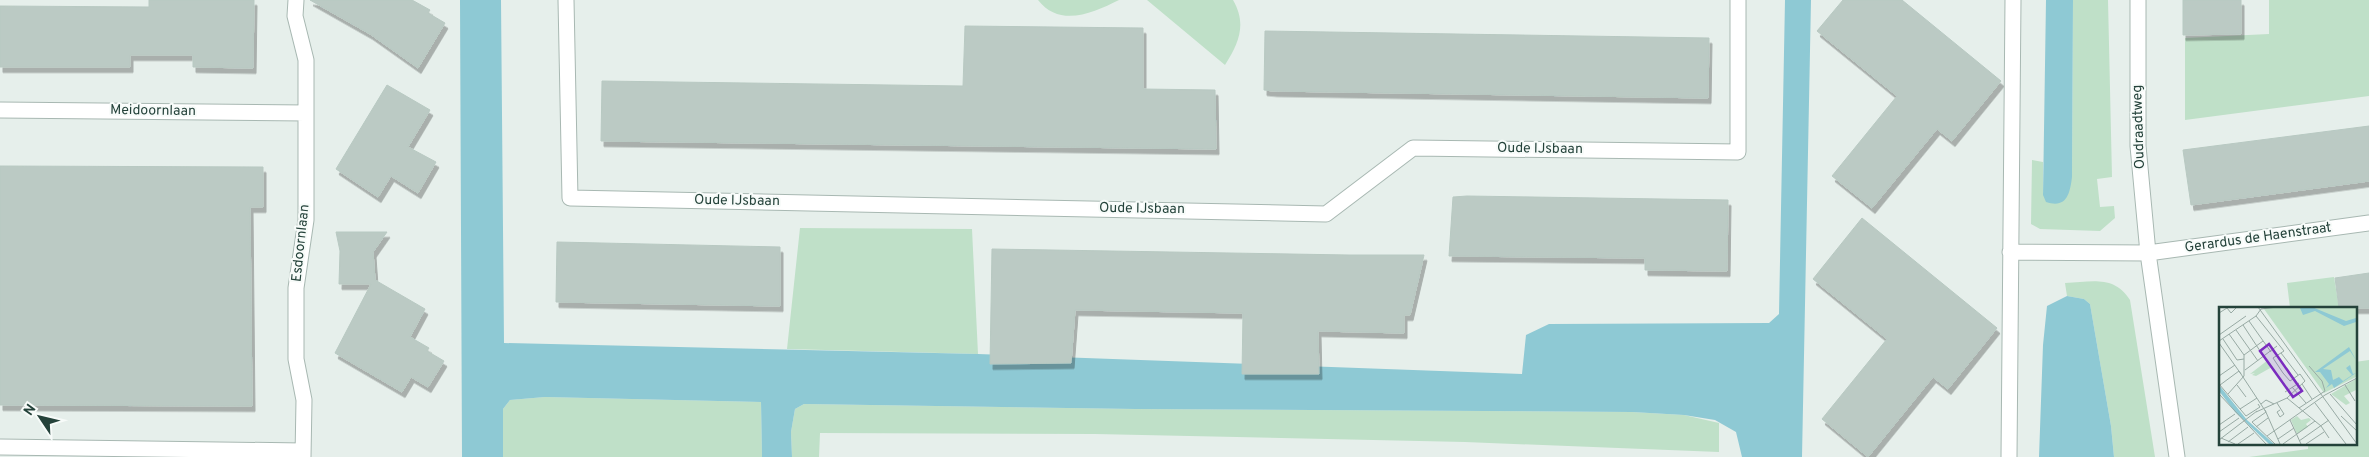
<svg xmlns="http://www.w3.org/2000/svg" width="2369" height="457" font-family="Overpass,sans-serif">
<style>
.green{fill:#bfe0c8}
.water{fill:#8ec9d4}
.building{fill:#bbcac4;stroke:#b8c9c2;filter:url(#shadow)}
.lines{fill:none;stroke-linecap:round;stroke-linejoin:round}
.minor-casing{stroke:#a8b8b2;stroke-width:17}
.minor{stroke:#fff;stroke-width:15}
.labels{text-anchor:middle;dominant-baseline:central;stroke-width:4;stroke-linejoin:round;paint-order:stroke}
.street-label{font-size:14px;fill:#24423a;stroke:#f7fbf9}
.inset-road{fill:none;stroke:#98aaa4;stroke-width:1}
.view{fill:#7b2cbf;fill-opacity:0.15;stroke:#7b2cbf;stroke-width:2.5}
.inset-edge{fill:none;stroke:#24423a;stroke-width:2.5}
</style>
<defs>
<filter id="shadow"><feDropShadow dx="3" dy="5.5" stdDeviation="0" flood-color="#0004"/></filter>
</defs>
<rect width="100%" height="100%" fill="#e6efeb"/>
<path class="green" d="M 1038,0 L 1119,0 C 1093,13 1060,28 1038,0 Z
M 1147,0 L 1233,0 C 1247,24 1239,43 1225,65 Z
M 2073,0 L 2108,0 L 2112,177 L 2097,179 L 2100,207 L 2114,206 L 2115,218 L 2100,231 L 2040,229 L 2031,224 L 2032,160 L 2043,162 L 2043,195 L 2072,177 Z
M 2269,0 L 2369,0 L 2369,96 L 2185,120 L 2185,38 L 2269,34 Z
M 800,228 L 972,229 L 978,354 L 787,349 Z
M 2334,277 L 2339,308 L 2290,308 L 2287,283 Z
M 2065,283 C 2092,282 2114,275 2130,300 L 2155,457 L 2114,457 L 2111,426 L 2090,304 L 2084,299 L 2067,296 Z
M 2369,360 L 2369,457 L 2249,457 L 2308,449 L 2308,443 L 2355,443 L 2355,362 Z
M 545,397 L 761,402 L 762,457 L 503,457 L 503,409 L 510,400 Z
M 804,404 L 1135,409 L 1632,412 L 1684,415 L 1719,423 L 1719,452 L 1465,442 L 1095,434 L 820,433 L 819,457 L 792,457 L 791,432 L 795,409 Z"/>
<path class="water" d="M 460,0 L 501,0 L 504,343 L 978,354 L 1522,374 L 1526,335 L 1549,324 L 1769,323 L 1779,314 L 1785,0 L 1811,0 L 1802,457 L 1742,457 L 1736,432 L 1715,420 L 1684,415 L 1632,412 L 1135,409 L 804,404 L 795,409 L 791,432 L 792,457 L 762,457 L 761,402 L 545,397 L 510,400 L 503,409 L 503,457 L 462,457 Z
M 2046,0 L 2073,0 L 2072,177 C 2070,193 2067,209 2046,202 L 2043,195 Z
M 2067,296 L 2084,299 L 2090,304 L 2111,426 L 2114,457 L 2039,457 L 2043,345 L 2047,306 Z"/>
<path class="building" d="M 149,0 L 254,0 L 253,68 L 193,67 L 193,55 L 130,55 L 130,67 L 0,67 L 0,6 L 149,7 Z
M 310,0 L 412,0 L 430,10 L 428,13 L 445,23 L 418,68 L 370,34 Z
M 1843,0 L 1902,0 L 2001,81 L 1952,141 L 1937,129 L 1872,208 L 1832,176 L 1897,96 L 1817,31 Z
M 2183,0 L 2241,0 L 2241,34 L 2183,35 Z
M 965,26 L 1143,28 L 1143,89 L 1215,90 L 1216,149 L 601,141 L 602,81 L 963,86 Z
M 1265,31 L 1709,38 L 1708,98 L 1274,91 L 1264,90 Z
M 387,85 L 430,110 L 408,147 L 436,162 L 418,193 L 391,176 L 378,197 L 336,169 Z
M 2369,126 L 2369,181 L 2191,205 L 2183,150 Z
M 0,166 L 263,167 L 263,207 L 250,207 L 252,406 L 0,405 Z
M 1467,196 L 1728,200 L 1727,271 L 1645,270 L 1645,258 L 1449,256 L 1453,197 Z
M 1862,218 L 1997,328 L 1948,389 L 1933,377 L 1868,457 L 1822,419 L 1887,339 L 1813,279 Z
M 336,232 L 387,232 L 373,252 L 375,280 L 425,309 L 410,337 L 429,348 L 427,351 L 444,361 L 428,387 L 411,377 L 402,392 L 335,353 L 371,284 L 339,284 L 340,251 Z
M 557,242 L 780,247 L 780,306 L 556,302 Z
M 992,249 L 1349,255 L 1424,255 L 1410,315 L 1404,315 L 1404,333 L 1318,331 L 1319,374 L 1242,374 L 1243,313 L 1075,310 L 1071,363 L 990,364 Z
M 2369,273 L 2369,308 L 2339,308 L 2335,278 Z"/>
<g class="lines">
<defs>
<path id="minor" d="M 296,0 L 295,16 L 306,60 L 306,220 L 296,288 L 296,359 L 304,400 L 303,457
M 566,0 L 570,198 L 1326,214 L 1413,148 L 1738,152 L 1738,0
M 2138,0 L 2138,146 L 2148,253 L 2177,457
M 0,110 L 306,113
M 2010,252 L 2148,253 L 2369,223
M 0,447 L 303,451
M 2009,457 L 2013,0"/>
</defs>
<use href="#minor" class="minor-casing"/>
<use href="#minor" class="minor"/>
</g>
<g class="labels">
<g class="street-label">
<text transform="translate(153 111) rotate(1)">Meidoornlaan</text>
<text transform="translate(2139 127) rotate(-92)">Oudraadtweg</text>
<text transform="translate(1540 149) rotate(1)">Oude IJsbaan</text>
<text transform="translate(737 201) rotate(1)">Oude IJsbaan</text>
<text transform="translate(1142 209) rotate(1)">Oude IJsbaan</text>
<text transform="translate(2258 238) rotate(-8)">Gerardus de Haenstraat</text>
<text transform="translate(301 243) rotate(-84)">Esdoornlaan</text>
</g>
</g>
<g transform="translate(2219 307)">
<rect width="138" height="138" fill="#e6efeb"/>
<path d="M 48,0 L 137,0 L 137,70 L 105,86 L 45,2 ZM 49,53 L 66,77 L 65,77 L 53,60 L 37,69 L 33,68 L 36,66 L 31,67 ZM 137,72 L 137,83 L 125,89 L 131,96 L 127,98 L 112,87 ZM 78,109 L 82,113 L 90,111 L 92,113 L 87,117 L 89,120 L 78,127 L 72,113 Z" fill="#bfe0c8"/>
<path d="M 64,0 L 93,0 L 127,14 L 137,11 L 137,15 L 125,19 L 96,4 L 84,8 L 81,1 ZM 130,40 L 137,53 L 131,44 L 104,62 L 112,63 L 114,73 L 120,70 L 124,74 L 133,68 L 127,61 L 131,58 L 134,67 L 137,66 L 115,81 L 113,77 L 107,81 L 110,77 L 101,65 L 96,65 ZM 0,78 L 28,113 L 55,137 L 50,137 L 16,105 L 0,84 Z" fill="#8ec9d4"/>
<path class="inset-road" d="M 39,0 L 138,137M 0,6 L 8,1 L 12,6 L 18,0M 30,14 L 52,45M 24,18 L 45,50M 17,23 L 39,54M 10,27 L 25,48M 0,28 L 27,9M 4,32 L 18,53 L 25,52M 0,34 L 37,9 L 42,2 L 58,0M 0,36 L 22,67M 62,46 L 79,68M 26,63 L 58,39M 20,64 L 47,105M 0,69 L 16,58M 0,77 L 27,109 L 41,100 L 39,97M 83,77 L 93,92M 1,78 L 20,64M 18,78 L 27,90M 126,78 L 136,94M 73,80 L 87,96M 66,85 L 80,76M 0,87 L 47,137M 9,87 L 25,69 L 25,48 L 44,34M 111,87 L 138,118M 68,91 L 102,119 L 110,131M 58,96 L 65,107 L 61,110 L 58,105 L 61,103M 96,96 L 127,137M 42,97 L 47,93 L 55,97M 80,101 L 106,84 L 103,74 L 90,59M 21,102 L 38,91M 46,103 L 61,137M 37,105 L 68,91 L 86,74 L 81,67 L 71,74 L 64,66 L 54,51 L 65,44 L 37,9M 47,105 L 33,115 L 56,137M 122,109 L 138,124M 71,113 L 82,137M 0,118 L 16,107M 37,120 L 49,111M 0,125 L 20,111M 48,129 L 106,88 L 138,71M 2,131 L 16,137M 59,132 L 75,121M 0,133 L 38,104M 80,134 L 110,113M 9,135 L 29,120M 19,137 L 35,126M 64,137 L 96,114M 87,137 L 105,125"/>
<path class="view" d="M 50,37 L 83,84 L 74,90 L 41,44 Z"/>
<rect width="138" height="138" class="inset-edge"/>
</g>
<g transform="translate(40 417) rotate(305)" stroke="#f7fbf9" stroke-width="4" paint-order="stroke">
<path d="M0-4L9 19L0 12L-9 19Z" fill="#24423a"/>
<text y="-8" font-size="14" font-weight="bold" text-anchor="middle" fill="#24423a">N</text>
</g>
</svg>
